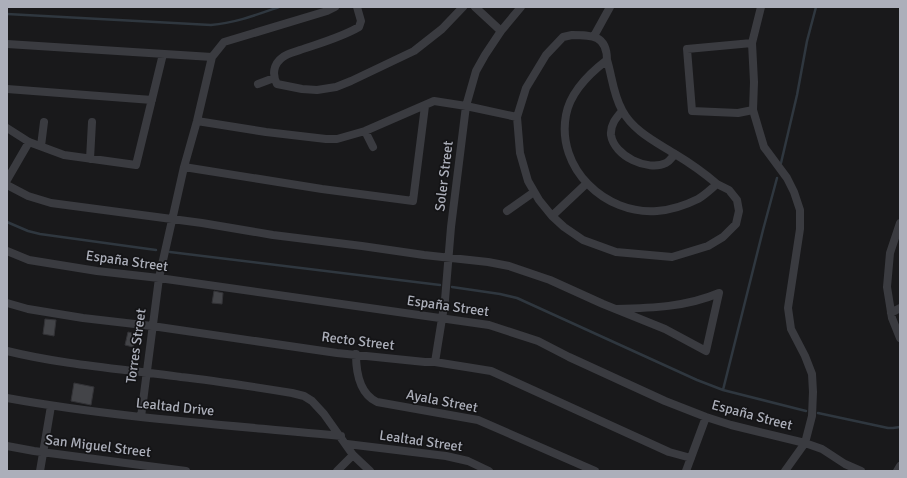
<svg xmlns="http://www.w3.org/2000/svg" width="907" height="478" font-family="Signika,sans-serif">
<style>
.lines{fill:none;stroke-linecap:round;stroke-linejoin:round}
.stream{stroke:#2f373f;stroke-width:2.5}
.building{fill:#434448;stroke:#333337}
.minor{stroke:#3a3b40;stroke-width:8}
.labels{text-anchor:middle;dominant-baseline:central;stroke-width:3.5;stroke-linejoin:round;paint-order:stroke}
.street-label{font-size:14px;fill:#acafba;stroke:#141416}
</style>
<rect width="100%" height="100%" fill="#19191b"/>
<g class="lines">
<path class="stream" d="M 7,14 L 211,25 C 235,23 256,15 279,7
M 781,163 L 797,95 L 807,41 L 816,7
M 7,222 L 28,231 L 40,234 L 156,250
M 170,252 L 440,285
M 452,287 L 500,294 L 517,298 L 697,380 L 723,390 L 806,411
M 723,390 L 763,230 L 777,178
M 818,413 L 888,428 L 893,428 L 900,427"/>
</g>
<path class="building" d="M 214,291 L 223,293 L 222,304 L 212,303 Z
M 45,319 L 56,320 L 54,336 L 43,334 Z
M 128,332 L 136,334 L 133,347 L 125,345 Z
M 74,383 L 94,387 L 91,405 L 71,401 Z"/>
<g class="lines">
<path class="minor" d="M 357,7 L 361,21 L 359,27 C 340,38 320,43 300,50 C 295,52 287,54 283,57 C 273,64 272,75 277,84 L 302,89 L 317,90 L 336,87 L 351,81 L 414,51 L 442,29 L 463,7
M 475,7 L 501,31
M 761,7 L 752,43 L 754,82 L 753,110 L 764,147 L 787,178 L 794,192 L 800,210 L 800,229 L 788,308 L 791,329 L 805,356 L 812,374 L 813,392 L 812,416 L 805,443 L 785,471
M 572,35 C 592,35 607,35 607,60 C 590,73 570,93 566,115 C 556,168 605,215 657,211 C 670,210 686,205 698,199 C 705,195 711,189 717,184 L 729,190 L 737,200 L 739,211 L 736,224 L 723,237 L 708,246 L 672,257 L 616,252 L 583,240 L 564,227 L 552,216 L 539,200 L 528,181 L 520,153 L 517,117 L 526,88 L 546,55 L 563,37 Z
M 594,36 L 610,7
M 752,43 L 687,49 L 692,111 L 738,113 L 753,110
M 7,44 L 212,57
M 607,60 C 612,76 613,94 622,110 C 633,131 656,142 675,154 C 690,163 704,173 717,184
M 258,84 L 274,78
M 7,89 L 152,100
M 622,111 C 616,118 610,125 611,135 C 614,156 648,172 666,163 C 670,161 672,157 675,154
M 197,121 L 266,132 L 326,139 L 337,139 L 365,131 L 434,101 L 466,106 L 517,117
M 7,128 L 29,142 L 64,155 L 136,165 L 163,54
M 365,131 L 373,147
M 41,146 L 44,122
M 90,159 L 92,122
M 184,167 L 322,189 L 413,201 L 425,106
M 7,180 L 29,142
M 7,185 L 28,196 L 51,203 L 202,223 L 273,235 L 362,246 L 424,255 L 488,262 L 509,266 L 550,280 L 603,304 L 665,329 L 706,351 L 719,293 C 686,307 652,308 616,309
M 507,211 L 534,192
M 552,216 L 587,183
M 900,223 L 890,253 L 887,287 L 892,318 L 900,338
M 7,251 L 29,260 L 97,271 L 159,278 L 489,325 L 538,341 L 569,357 L 665,401 L 706,417 L 731,425 L 805,443 L 822,449 L 845,464 L 861,471
M 7,303 L 28,309 L 83,318 L 152,326 L 337,353 L 425,362 L 435,362 L 491,371 L 669,452 L 691,458
M 891,313 L 900,308
M 7,351 C 64,365 123,369 181,377 C 218,381 255,387 292,393 L 304,396 L 312,401 L 324,414 L 353,455 L 370,471
M 356,354 C 356,372 360,394 377,402 L 478,420 L 595,471
M 435,362 L 445,300 L 451,227 L 466,106 L 476,71 L 485,55 L 501,31 L 521,7
M 7,398 C 117,418 229,425 341,436
M 141,417 L 159,278 L 184,167 L 197,121 L 212,57 L 224,42 L 327,11 L 335,7
M 347,444 L 446,456 L 468,461 L 489,471
M 7,446 L 34,451 L 186,471
M 40,471 L 51,406
M 337,471 L 353,455
M 686,471 L 706,417
M 897,471 L 900,466"/>
</g>
<g class="labels">
<g class="street-label">
<text transform="translate(444 176) rotate(-83)">Soler Street</text>
<text transform="translate(127 261) rotate(8)">España Street</text>
<text transform="translate(448 306) rotate(8)">España Street</text>
<text transform="translate(358 341) rotate(7)">Recto Street</text>
<text transform="translate(136 346) rotate(-82)">Torres Street</text>
<text transform="translate(442 401) rotate(11)">Ayala Street</text>
<text transform="translate(175 407) rotate(6)">Lealtad Drive</text>
<text transform="translate(752 415) rotate(15)">España Street</text>
<text transform="translate(421 441) rotate(8)">Lealtad Street</text>
<text transform="translate(98 446) rotate(7)">San Miguel Street</text>
</g>
</g>
<rect width="907" height="478" fill="none" stroke="#acafba" stroke-width="16"/>
</svg>
